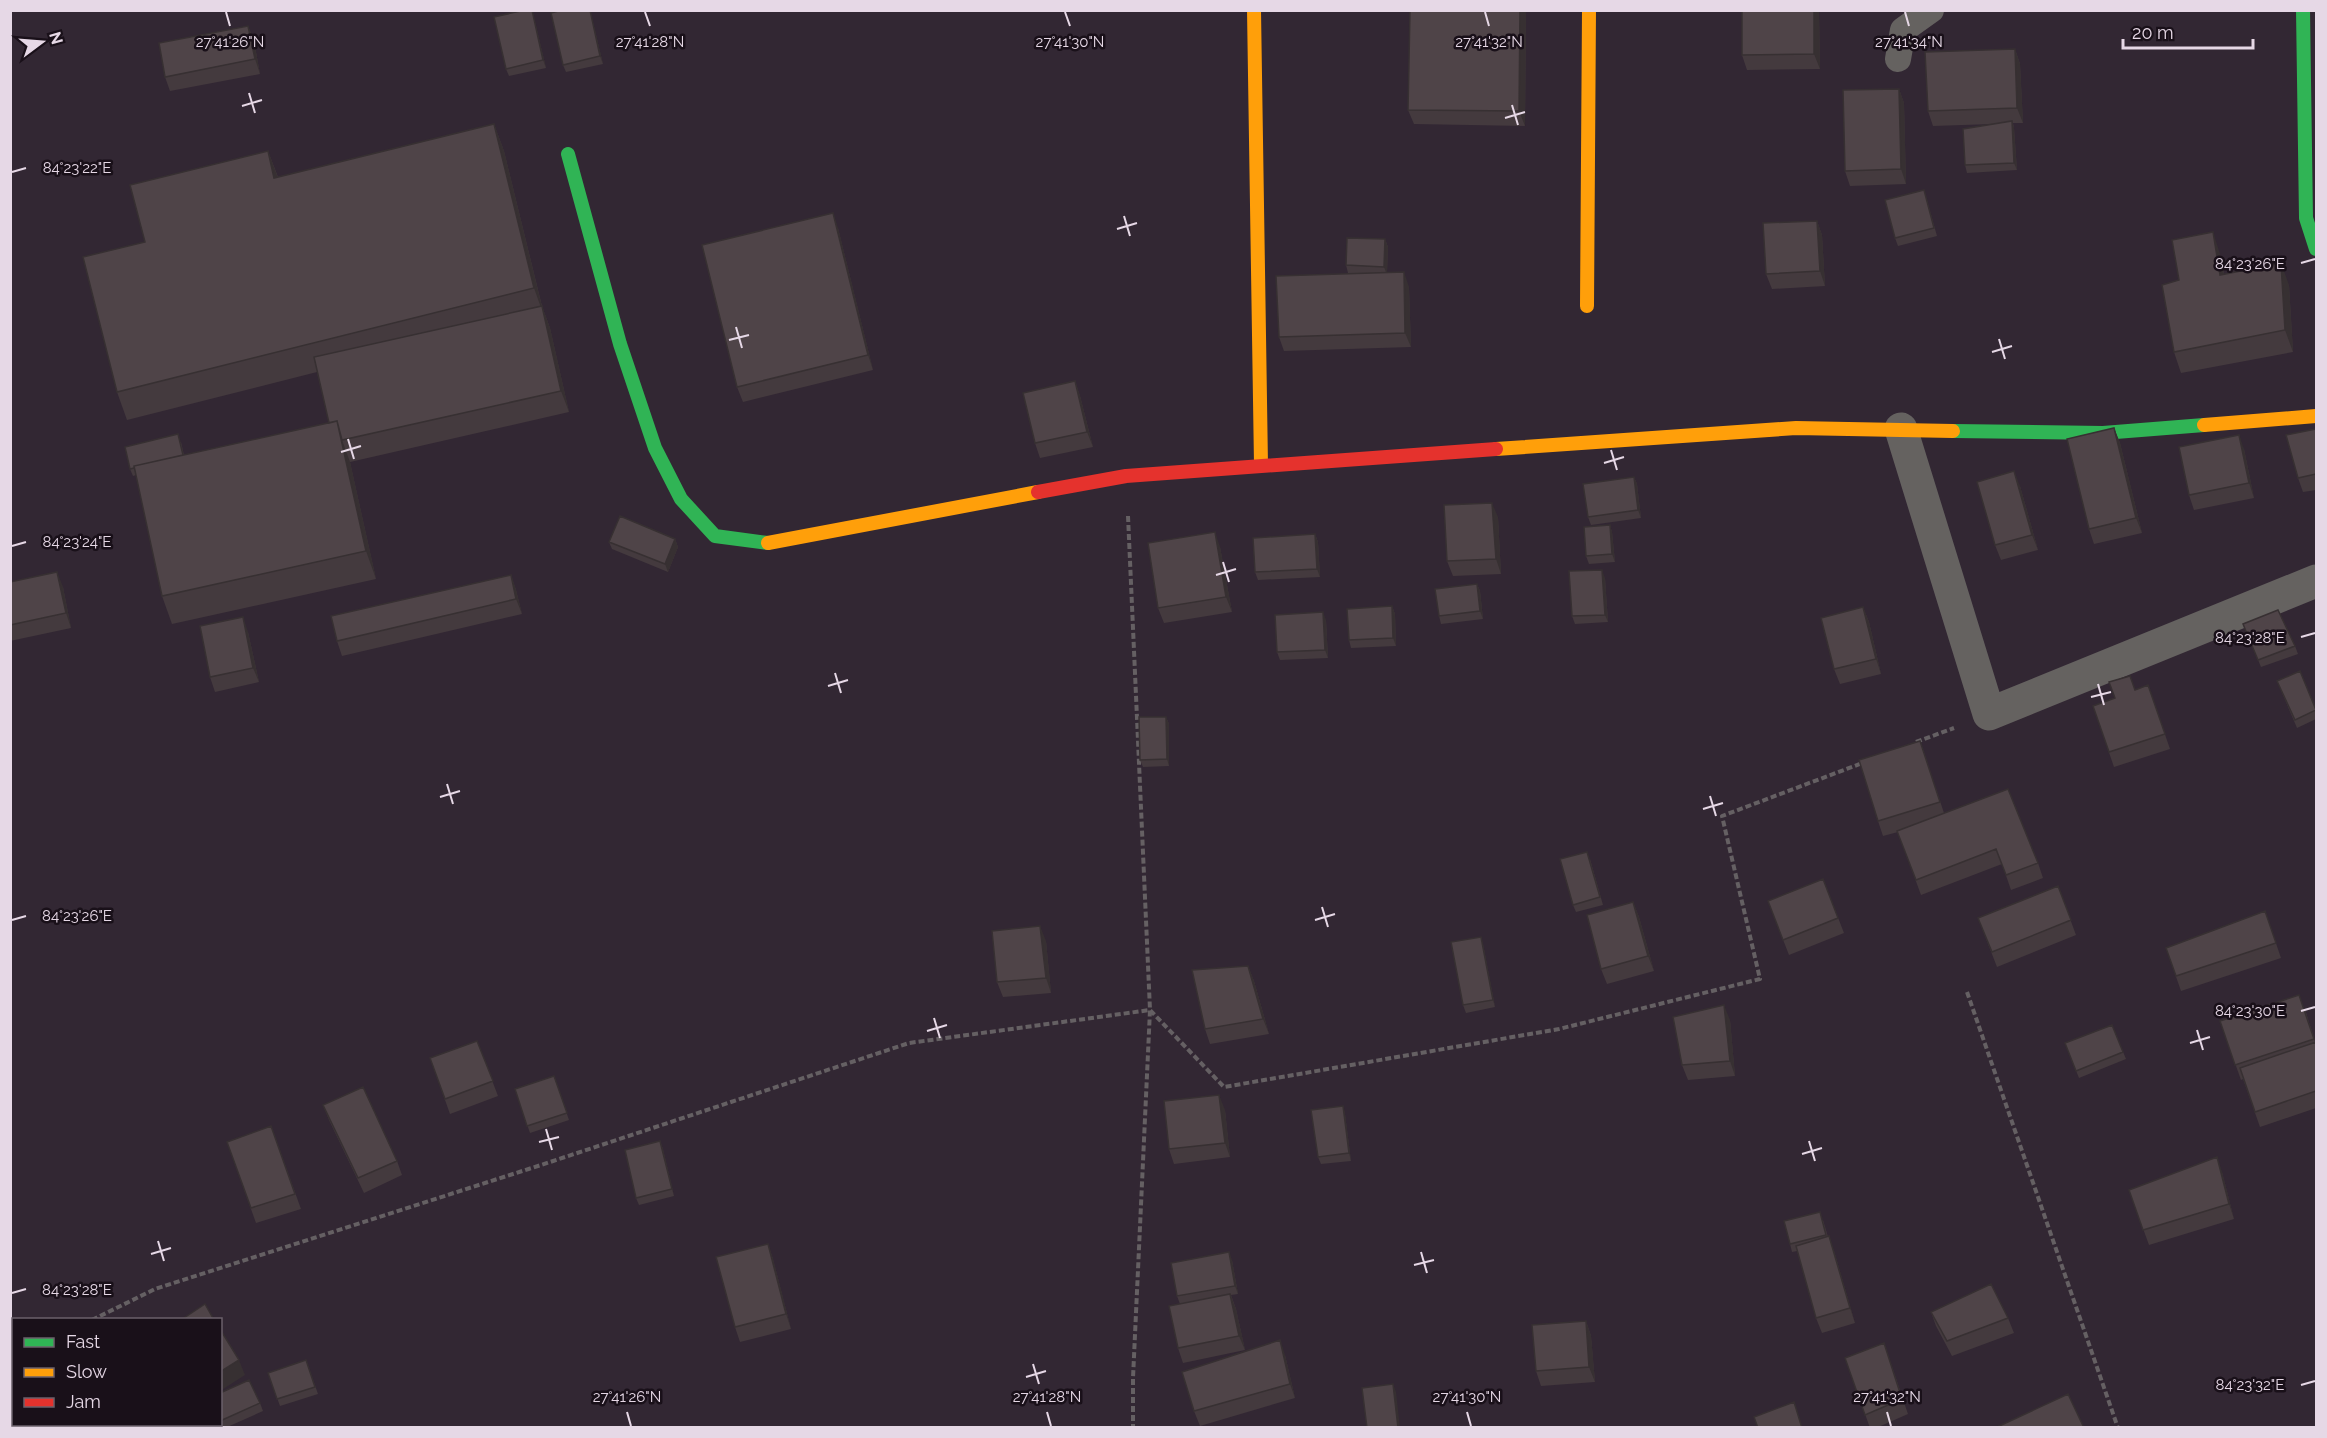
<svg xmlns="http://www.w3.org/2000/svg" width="2327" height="1438" font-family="Raleway,sans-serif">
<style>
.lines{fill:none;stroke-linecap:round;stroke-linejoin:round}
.path{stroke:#656063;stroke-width:4;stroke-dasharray:6 3;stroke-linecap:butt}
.lane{stroke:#656260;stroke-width:26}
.street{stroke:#656260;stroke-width:33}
.fast{stroke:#30b455;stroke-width:14}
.slow{stroke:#ff9f0a;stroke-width:14}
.jam{stroke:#e5322d;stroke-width:14}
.wall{fill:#443a3e}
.shaded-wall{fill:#373032}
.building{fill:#4f4448;stroke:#373032;stroke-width:1.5}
.ticks{fill:none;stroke:#e6d8e6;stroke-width:2}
.ticks-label{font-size:15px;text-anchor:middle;fill:#e6d8e6;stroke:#191019;stroke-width:5;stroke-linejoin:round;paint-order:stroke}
</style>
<rect width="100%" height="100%" fill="#322733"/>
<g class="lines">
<path class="path" d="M 1128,516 L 1150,1010 L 1133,1378 L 1133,1428
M 1916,742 L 1954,728
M 1967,992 L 2118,1428
M 92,1320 L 155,1289 L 541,1165 L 909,1043 L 1150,1010 L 1224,1087 L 1559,1029 L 1760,979 L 1722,816 L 1865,762
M 10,1358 L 14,1357"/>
<path class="lane" d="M 1898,59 L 1903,30 L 1931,10"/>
<path class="street" d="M 1901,429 L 1989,714 L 2316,581
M 10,1407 L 14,1410
M 32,1424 L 36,1428"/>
<path class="fast" d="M 2303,10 L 2306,218 L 2316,249
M 568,154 L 620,344 L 655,448 L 681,499 L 715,536 L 768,543
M 1953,431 L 2103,433 L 2204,425"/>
<path class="slow" d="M 1254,10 L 1261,465
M 1587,306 L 1589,10
M 2204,425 L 2316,416
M 1496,449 L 1796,428 L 1953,431
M 768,543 L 1038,492"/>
<path class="jam" d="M 1038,492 L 1126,476 L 1496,449"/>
</g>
<path class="wall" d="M 532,10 L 546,68 L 509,76 L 506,69 Z
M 590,10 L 603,64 L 566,72 L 563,65 Z
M 1410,10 L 1526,10 L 1525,126 L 1414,124 L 1408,110 Z
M 1742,10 L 1819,10 L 1820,69 L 1747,70 L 1742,55 Z
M 248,26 L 254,41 L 260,74 L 170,91 L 165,77 Z
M 2015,49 L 2020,64 L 2023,123 L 2013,123 L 2014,128 L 2017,170 L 1967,173 L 1965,165 L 1993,124 L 1933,126 L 1928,111 Z
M 1899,89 L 1904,103 L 1906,184 L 1850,186 L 1845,171 Z
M 494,124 L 504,151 L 542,306 L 550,328 L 569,412 L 350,462 L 376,579 L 172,624 L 162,596 L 136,475 L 133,476 L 130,469 L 181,442 L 184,455 L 329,423 L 317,372 L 127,420 L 117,392 L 145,242 L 268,151 L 278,177 Z
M 1924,190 L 1937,236 L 1898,246 L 1895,238 Z
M 1817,221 L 1822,235 L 1825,286 L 1772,289 L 1766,274 Z
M 838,228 L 873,370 L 743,402 L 737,387 Z
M 1385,239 L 1388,247 L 1387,272 L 1409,287 L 1411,347 L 1284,351 L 1279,337 L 1355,273 L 1348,273 L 1346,265 Z
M 2220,254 L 2224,274 L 2289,285 L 2293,352 L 2181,373 L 2174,352 L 2179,280 Z
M 1075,381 L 1080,396 L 1093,447 L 1040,458 L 1035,443 Z
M 2114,428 L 2120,443 L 2142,533 L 2094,544 L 2089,529 Z
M 2316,429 L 2316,490 L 2303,492 L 2298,478 Z
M 2244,449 L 2254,498 L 2194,510 L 2189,495 Z
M 1634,477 L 1637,484 L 1641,518 L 1591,525 L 1588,517 Z
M 2020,486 L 2038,550 L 2001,560 L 1995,545 Z
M 1498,517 L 1501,574 L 1453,576 L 1447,561 Z
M 1610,525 L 1612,532 L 1615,562 L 1589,564 L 1586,556 Z
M 1315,534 L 1318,542 L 1320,577 L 1258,580 L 1255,572 Z
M 675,539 L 678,547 L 668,572 L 612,549 L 609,542 Z
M 1220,547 L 1232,612 L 1164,623 L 1158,608 Z
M 511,575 L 516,590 L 522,614 L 342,656 L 337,641 Z
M 1605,578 L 1608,622 L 1575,624 L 1572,616 Z
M 10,582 L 63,587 L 71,628 L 10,641 Z
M 1477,584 L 1480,591 L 1483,619 L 1441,624 L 1439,616 Z
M 1392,606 L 1395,614 L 1396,646 L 1351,648 L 1349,640 Z
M 1863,607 L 1869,622 L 1881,674 L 1840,684 L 1834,669 Z
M 1326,620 L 1328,658 L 1280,660 L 1277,652 Z
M 2243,624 L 2295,646 L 2298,654 L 2261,667 Z
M 248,632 L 259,682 L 215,692 L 210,677 Z
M 2277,681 L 2316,709 L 2316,719 L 2297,728 Z
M 2148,685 L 2170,749 L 2114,767 L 2093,706 Z
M 1166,717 L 1169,724 L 1169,766 L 1143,767 L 1140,760 Z
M 1925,756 L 1944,813 L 2038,863 L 2043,878 L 2011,890 L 2002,864 L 1921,895 L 1898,832 L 1883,836 L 1878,821 Z
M 1590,859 L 1603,905 L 1576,912 L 1573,905 Z
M 1823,879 L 1844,933 L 1789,955 L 1768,901 Z
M 2058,886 L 2076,935 L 1997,967 L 1978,918 Z
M 1633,902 L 1639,917 L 1654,971 L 1607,984 L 1601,969 Z
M 2265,911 L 2281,958 L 2181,991 L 2166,948 Z
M 1046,941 L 1051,993 L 1003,997 L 997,982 Z
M 1483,944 L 1495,1007 L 1466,1013 L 1463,1005 Z
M 1248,966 L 1254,981 L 1269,1034 L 1210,1044 L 1205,1029 Z
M 2305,1009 L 2315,1042 L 2316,1042 L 2316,1108 L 2260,1127 L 2243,1079 L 2241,1080 L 2220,1021 Z
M 1730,1020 L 1735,1076 L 1688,1080 L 1682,1065 Z
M 2112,1025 L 2126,1059 L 2079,1078 L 2065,1043 Z
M 477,1041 L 498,1096 L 450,1114 L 430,1058 Z
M 554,1076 L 569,1120 L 530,1133 L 515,1089 Z
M 323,1105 L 397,1161 L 402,1175 L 364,1193 L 329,1120 Z
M 1343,1106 L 1345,1114 L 1351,1161 L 1321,1164 L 1318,1157 Z
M 1225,1110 L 1230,1157 L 1174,1164 L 1169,1149 Z
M 271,1126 L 301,1209 L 256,1223 L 227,1142 Z
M 660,1141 L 663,1149 L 674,1196 L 639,1205 L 636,1198 Z
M 2222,1172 L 2234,1219 L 2149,1245 L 2129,1190 Z
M 1823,1220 L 1828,1237 L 1834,1251 L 1855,1323 L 1822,1333 L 1816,1318 L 1797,1251 L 1792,1252 L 1790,1244 Z
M 768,1244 L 773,1259 L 791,1329 L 740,1342 L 735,1327 Z
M 1232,1260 L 1238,1294 L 1231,1295 L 1236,1309 L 1245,1350 L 1183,1363 L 1178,1348 L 1180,1304 L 1177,1296 Z
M 1931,1312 L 2008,1318 L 2014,1333 L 1952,1356 L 1936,1326 Z
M 1586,1321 L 1591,1336 L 1595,1382 L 1541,1386 L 1536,1371 Z
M 1884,1343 L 1908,1414 L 1876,1428 L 1870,1428 L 1845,1358 Z
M 1285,1355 L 1295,1398 L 1200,1426 L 1194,1411 Z
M 306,1360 L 318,1394 L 280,1406 L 268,1373 Z
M 220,1393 L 260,1403 L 263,1411 L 225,1428 L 221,1428 L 220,1425 Z"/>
<path class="shaded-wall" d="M 532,10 L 534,17 L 546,68 L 543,60 Z
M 590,10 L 603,64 L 600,56 Z
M 1520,10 L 1526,10 L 1525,126 L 1519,111 Z
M 1814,10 L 1819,10 L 1820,69 L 1814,54 Z
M 248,26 L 254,41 L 260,74 L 255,59 Z
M 2015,49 L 2020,64 L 2023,123 L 2017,108 Z
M 1899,89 L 1904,103 L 1906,184 L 1901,169 Z
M 2012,121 L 2014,128 L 2017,170 L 2014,163 Z
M 494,124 L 504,151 L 544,315 L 542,306 L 550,328 L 569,412 L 561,391 L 544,316 L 534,288 Z
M 268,151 L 278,178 L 274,178 Z
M 833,213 L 838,228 L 873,370 L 868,355 Z
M 1817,221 L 1822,235 L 1825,286 L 1820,271 Z
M 2213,232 L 2220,254 L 2228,297 L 2220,275 Z
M 1385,239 L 1388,247 L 1387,275 L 1384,267 Z
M 2281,263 L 2289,285 L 2293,352 L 2285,330 Z
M 1404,272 L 1409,287 L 1411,347 L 1405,333 Z
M 1075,381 L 1080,396 L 1093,447 L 1087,432 Z
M 337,421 L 342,440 L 350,462 L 376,579 L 366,551 Z
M 2114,428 L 2120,443 L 2142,533 L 2136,518 Z
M 2239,435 L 2244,449 L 2254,498 L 2249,483 Z
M 2014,471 L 2020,486 L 2038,550 L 2032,535 Z
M 1634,477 L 1637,484 L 1641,518 L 1638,510 Z
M 1492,503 L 1498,517 L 1501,574 L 1496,559 Z
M 1610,525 L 1612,532 L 1615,562 L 1612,554 Z
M 1215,532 L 1220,547 L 1232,612 L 1226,597 Z
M 1315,534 L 1318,542 L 1320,577 L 1317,569 Z
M 675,539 L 678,547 L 668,572 L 665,564 Z
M 1602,570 L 1605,578 L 1608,622 L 1605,615 Z
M 57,572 L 63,587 L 71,628 L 66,613 Z
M 511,575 L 516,590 L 522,614 L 516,599 Z
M 1477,584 L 1480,591 L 1483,619 L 1480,611 Z
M 1392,606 L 1395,614 L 1396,646 L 1393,638 Z
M 1863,607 L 1869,622 L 1881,674 L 1876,659 Z
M 1323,612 L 1326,620 L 1328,658 L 1325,650 Z
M 243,617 L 248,632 L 259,682 L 253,668 Z
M 1166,717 L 1169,724 L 1169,766 L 1167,759 Z
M 1633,902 L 1639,917 L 1654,971 L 1648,956 Z
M 1040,926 L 1046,941 L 1051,993 L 1046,978 Z
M 1481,937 L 1483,944 L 1495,1007 L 1493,1000 Z
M 1248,966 L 1254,981 L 1269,1034 L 1263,1019 Z
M 1724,1005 L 1730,1020 L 1735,1076 L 1730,1061 Z
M 1219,1095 L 1225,1110 L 1230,1157 L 1225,1143 Z
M 1343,1106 L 1345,1114 L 1351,1161 L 1349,1153 Z
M 660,1141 L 663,1149 L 674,1196 L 672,1189 Z
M 2217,1157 L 2222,1172 L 2234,1219 L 2229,1204 Z
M 1829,1236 L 1834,1251 L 1855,1323 L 1850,1308 Z
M 768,1244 L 773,1259 L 791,1329 L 786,1314 Z
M 1229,1252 L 1232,1260 L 1238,1294 L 1235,1286 Z
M 1230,1294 L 1236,1309 L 1245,1350 L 1239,1336 Z
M 1586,1321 L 1591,1336 L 1595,1382 L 1589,1367 Z
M 1280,1340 L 1285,1355 L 1295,1398 L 1290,1384 Z
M 239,1360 L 245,1375 L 220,1391 L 220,1372 Z
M 1393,1384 L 1396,1392 L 1400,1428 L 1398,1428 Z"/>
<path class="building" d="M 525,10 L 532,10 L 543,60 L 506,69 L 494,17 Z
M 562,10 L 590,10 L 600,56 L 563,65 L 551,13 Z
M 1410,10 L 1520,10 L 1519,111 L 1408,110 Z
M 1742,10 L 1814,10 L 1814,54 L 1742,55 Z
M 248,26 L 255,59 L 165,77 L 159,43 Z
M 2015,49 L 2017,108 L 1928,111 L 1925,52 Z
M 1899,89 L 1901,169 L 1845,171 L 1843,90 Z
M 2012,121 L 2014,163 L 1965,165 L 1963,129 Z
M 494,124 L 534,288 L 117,392 L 83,257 L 145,242 L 130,185 L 268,151 L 274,178 Z
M 1924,190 L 1934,228 L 1895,238 L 1885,200 Z
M 833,213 L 868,355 L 737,387 L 702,245 Z
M 1817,221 L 1820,271 L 1766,274 L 1763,223 Z
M 2213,232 L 2220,275 L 2281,263 L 2285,330 L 2174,352 L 2162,285 L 2179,280 L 2172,240 Z
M 1347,238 L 1385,239 L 1384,267 L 1346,265 Z
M 1404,272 L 1405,333 L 1279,337 L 1276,276 Z
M 542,306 L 561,391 L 342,440 L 337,421 L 329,423 L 314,357 Z
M 1075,381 L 1087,432 L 1035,443 L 1023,393 Z
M 337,421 L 366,551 L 162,596 L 134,466 Z
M 2114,428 L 2136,518 L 2089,529 L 2067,439 Z
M 2316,429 L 2316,474 L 2298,478 L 2286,435 Z
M 178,434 L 183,455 L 134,466 L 134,468 L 130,469 L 125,447 Z
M 2239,435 L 2249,483 L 2189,495 L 2179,447 Z
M 2014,471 L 2032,535 L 1995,545 L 1977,482 Z
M 1634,477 L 1638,510 L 1588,517 L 1583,484 Z
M 1492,503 L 1496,559 L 1447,561 L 1444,505 Z
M 620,516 L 675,539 L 665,564 L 609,542 Z
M 1610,525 L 1612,554 L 1586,556 L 1584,527 Z
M 1215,532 L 1226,597 L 1158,608 L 1148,543 Z
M 1315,534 L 1317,569 L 1255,572 L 1253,538 Z
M 1602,570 L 1605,615 L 1572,616 L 1569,571 Z
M 57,572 L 66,613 L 10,625 L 10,582 Z
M 511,575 L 516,599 L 337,641 L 331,616 Z
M 1477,584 L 1480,611 L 1439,616 L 1435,589 Z
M 1392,606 L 1393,638 L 1349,640 L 1347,609 Z
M 1863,607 L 1876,659 L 1834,669 L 1821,618 Z
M 2278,610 L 2295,646 L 2258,660 L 2243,624 Z
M 1323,612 L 1325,650 L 1277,652 L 1275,615 Z
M 243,617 L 253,668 L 210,677 L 200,626 Z
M 2300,671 L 2316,710 L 2295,720 L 2277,681 Z
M 2130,676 L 2135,690 L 2148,685 L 2165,734 L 2109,752 L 2093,706 L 2115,698 L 2109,682 Z
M 1139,717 L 1166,717 L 1167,759 L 1140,760 Z
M 1920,741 L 1940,802 L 1878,821 L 1859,760 Z
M 2008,789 L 2038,863 L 2006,875 L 1996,849 L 1916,880 L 1897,831 Z
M 1587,852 L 1600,897 L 1573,905 L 1560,859 Z
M 1823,879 L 1838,918 L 1783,940 L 1768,901 Z
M 2058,886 L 2071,920 L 1992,952 L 1978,918 Z
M 1633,902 L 1648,956 L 1601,969 L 1587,915 Z
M 2265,911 L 2276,943 L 2176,976 L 2166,948 Z
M 1040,926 L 1046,978 L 997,982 L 992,931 Z
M 1481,937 L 1493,1000 L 1463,1005 L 1451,942 Z
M 1248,966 L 1263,1019 L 1205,1029 L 1192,970 Z
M 2299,995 L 2314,1039 L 2235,1065 L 2220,1021 Z
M 1724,1005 L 1730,1061 L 1682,1065 L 1673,1017 Z
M 2112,1025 L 2123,1052 L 2076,1071 L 2065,1043 Z
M 477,1041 L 493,1081 L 445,1099 L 430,1058 Z
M 2316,1042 L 2316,1091 L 2255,1112 L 2240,1068 Z
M 554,1076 L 567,1113 L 527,1126 L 515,1089 Z
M 363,1087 L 397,1161 L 358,1178 L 323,1105 Z
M 1219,1095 L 1225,1143 L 1169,1149 L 1164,1101 Z
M 1343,1106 L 1349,1153 L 1318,1157 L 1311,1110 Z
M 271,1126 L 295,1194 L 251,1208 L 227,1142 Z
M 660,1141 L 672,1189 L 636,1198 L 625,1150 Z
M 2217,1157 L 2229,1204 L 2143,1230 L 2129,1190 Z
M 1820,1212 L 1826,1235 L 1790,1244 L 1784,1221 Z
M 1829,1236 L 1850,1308 L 1816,1318 L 1796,1246 Z
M 768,1244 L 786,1314 L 735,1327 L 716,1257 Z
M 1229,1252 L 1235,1286 L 1177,1296 L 1171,1263 Z
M 1991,1284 L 2008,1318 L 1947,1341 L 1931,1312 Z
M 1230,1294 L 1239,1336 L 1178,1348 L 1169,1306 Z
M 205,1304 L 214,1320 L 181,1320 Z
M 1586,1321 L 1589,1367 L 1536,1371 L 1532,1325 Z
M 220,1329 L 239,1360 L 220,1372 Z
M 1280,1340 L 1290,1384 L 1194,1411 L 1182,1372 Z
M 1884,1343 L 1902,1399 L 1865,1415 L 1845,1358 Z
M 306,1360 L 315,1387 L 277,1399 L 268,1373 Z
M 249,1380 L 260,1403 L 220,1421 L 220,1393 Z
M 1393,1384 L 1398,1428 L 1367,1428 L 1362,1388 Z
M 2068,1394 L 2084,1428 L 1995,1428 Z
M 1794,1402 L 1802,1428 L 1758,1428 L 1754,1417 Z
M 105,1425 L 181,1425 L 183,1428 L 104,1428 L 103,1426 Z"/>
<path class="ticks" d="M 226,12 L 230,26M 645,12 L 650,26M 1065,12 L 1070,26M 1485,12 L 1489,26M 1905,12 L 1909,26M 249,93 L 255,113M 1512,105 L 1518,125M 242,106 L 262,100M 1505,118 L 1525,112M 12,172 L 26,168M 1124,216 L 1130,236M 1117,229 L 1137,223M 2301,263 L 2315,259M 736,327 L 742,348M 1999,339 L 2005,359M 729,340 L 749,335M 1992,352 L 2012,346M 348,439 L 354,459M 1611,450 L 1617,470M 341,452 L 361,446M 1604,463 L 1624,457M 12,546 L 26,542M 1223,562 L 1229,582M 1216,575 L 1236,569M 2301,637 L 2315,633M 835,673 L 841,693M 2098,684 L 2104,705M 828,686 L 848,680M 2091,697 L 2111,692M 447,784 L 453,804M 1710,796 L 1716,816M 440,797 L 460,791M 1703,809 L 1723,803M 1322,907 L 1328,927M 12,920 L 26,916M 1315,920 L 1335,914M 2301,1011 L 2315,1007M 934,1018 L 940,1038M 2197,1030 L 2203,1050M 927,1031 L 947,1025M 2190,1043 L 2210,1037M 546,1129 L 552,1150M 1809,1141 L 1815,1161M 539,1142 L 559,1137M 1802,1154 L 1822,1148M 158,1241 L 164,1261M 1421,1252 L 1427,1273M 151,1254 L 171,1248M 1414,1265 L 1434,1260M 12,1293 L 26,1289M 1033,1364 L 1039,1384M 1026,1377 L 1046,1371M 2301,1385 L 2315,1381M 627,1412 L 631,1426M 1047,1412 L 1051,1426M 1467,1412 L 1471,1426M 1887,1412 L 1891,1426"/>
<g class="ticks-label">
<text x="230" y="47">27°41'26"N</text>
<text x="650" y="47">27°41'28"N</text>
<text x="1070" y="47">27°41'30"N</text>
<text x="1489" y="47">27°41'32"N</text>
<text x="1909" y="47">27°41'34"N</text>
<text x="77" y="173">84°23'22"E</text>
<text x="2250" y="269">84°23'26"E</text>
<text x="77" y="547">84°23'24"E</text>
<text x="2250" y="643">84°23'28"E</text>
<text x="77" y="921">84°23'26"E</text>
<text x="2250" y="1016">84°23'30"E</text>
<text x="77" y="1295">84°23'28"E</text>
<text x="2250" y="1390">84°23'32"E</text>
<text x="627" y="1402">27°41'26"N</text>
<text x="1047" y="1402">27°41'28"N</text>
<text x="1467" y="1402">27°41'30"N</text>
<text x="1887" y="1402">27°41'32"N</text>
</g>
<rect width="2327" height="1438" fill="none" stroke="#e6d8e6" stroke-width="24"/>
<rect x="12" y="1318" width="210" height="108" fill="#191019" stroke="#6b606b" stroke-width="1.5"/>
<rect x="24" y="1338" width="30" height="9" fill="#30b455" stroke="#6b606b" stroke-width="1.5"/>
<text x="66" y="1348" font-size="18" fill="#e6d8e6">Fast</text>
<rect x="24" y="1368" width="30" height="9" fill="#ff9f0a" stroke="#6b606b" stroke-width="1.5"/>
<text x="66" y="1378" font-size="18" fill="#e6d8e6">Slow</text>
<rect x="24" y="1398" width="30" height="9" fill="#e5322d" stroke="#6b606b" stroke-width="1.5"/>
<text x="66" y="1408" font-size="18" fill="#e6d8e6">Jam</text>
<g transform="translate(42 42) rotate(74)" stroke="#191019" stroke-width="4.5" paint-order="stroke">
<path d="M0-4.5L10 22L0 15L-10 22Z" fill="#e6d8e6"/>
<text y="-9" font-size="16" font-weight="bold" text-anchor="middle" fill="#e6d8e6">N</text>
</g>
<path d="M2123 39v9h130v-9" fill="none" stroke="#e6d8e6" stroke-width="3"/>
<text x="2132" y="39" font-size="18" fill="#e6d8e6" stroke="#191019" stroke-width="4.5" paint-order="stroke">20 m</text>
</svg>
